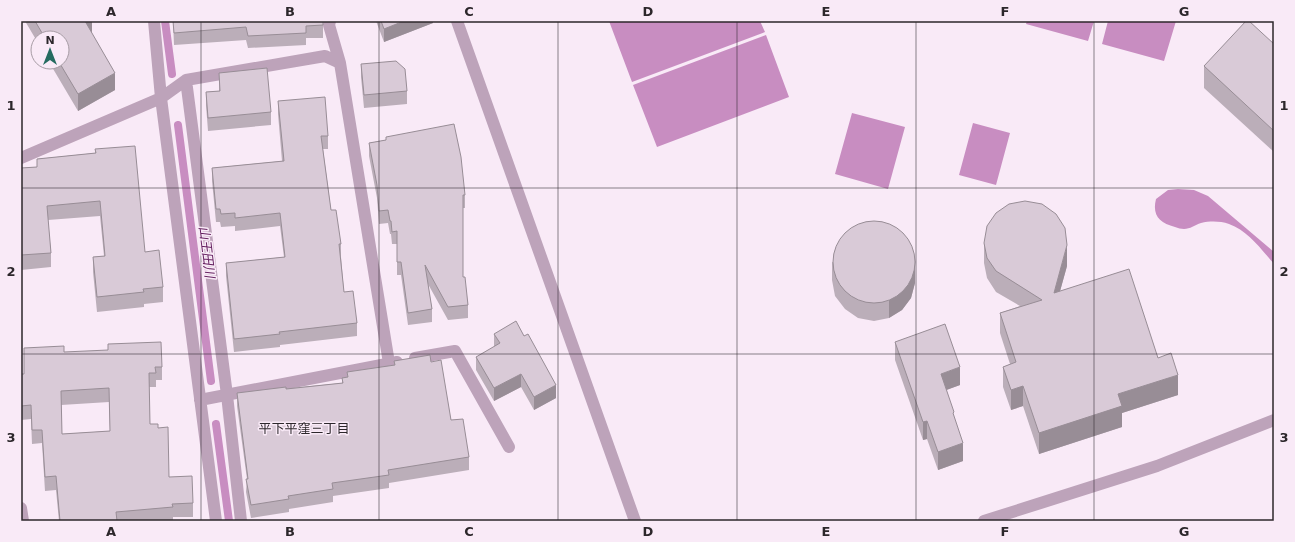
<svg xmlns="http://www.w3.org/2000/svg" width="1295" height="542" font-family="'DejaVu Sans','Noto Sans JP',sans-serif">
<style>
.water{fill:#c88dc1}
.lines{fill:none;stroke-linecap:round;stroke-linejoin:round}
.stream{stroke:#c88dc1;stroke-width:8}
.minor{stroke:#bda3ba;stroke-width:12}
.wall{fill:#bbaeb9;fill-rule:evenodd}
.shaded-wall{fill:#988d96}
.building{fill:#d9cad7;stroke:#988d96;fill-rule:evenodd}
.grid{fill:none;stroke:#2c272b;stroke-width:1;stroke-opacity:0.55}
.labels{text-anchor:middle;dominant-baseline:central;stroke-width:3;stroke-linejoin:round;paint-order:stroke}
.water-label{font-size:13px;font-style:italic;fill:#652161;stroke:#f9eaf7}
.neighbourhood-label{font-size:13px;fill:#2c272b;stroke:#f9eaf7}
.neatline{fill:none;stroke:#2c272b;stroke-width:1.5}
.grid-label{font-size:13px;text-anchor:middle;font-weight:bold;fill:#2c272b}
</style>
<rect width="100%" height="100%" fill="#f9eaf7"/>
<path class="water" d="M 609,21 L 760,21 L 765,32 L 632,82 Z
M 1027,21 L 1094,21 L 1088,41 L 1026,24 Z
M 1108,21 L 1176,21 L 1164,61 L 1102,44 Z
M 766,35 L 789,97 L 657,147 L 633,85 Z
M 852,113 L 905,127 L 888,189 L 835,174 Z
M 973,123 L 1010,133 L 996,185 L 959,175 Z
M 1178,189 L 1194,190 L 1208,196 L 1274,252 L 1274,264 C 1261,249 1248,231 1229,224 C 1220,221 1210,221 1201,223 C 1195,225 1190,229 1184,229 C 1181,229 1178,228 1175,227 C 1159,223 1152,215 1156,199 L 1168,190 Z"/>
<g class="lines">
<path class="stream" d="M 165,21 L 172,74
M 178,125 L 211,381
M 216,424 L 229,521"/>
<path class="minor" d="M 154,21 L 161,98 L 216,521
M 330,21 L 329,25 L 340,63
M 457,21 L 635,521
M 186,80 L 227,395 L 241,521
M 21,158 L 161,98 L 186,80 L 325,56 L 340,63 L 389,363
M 415,358 L 455,351 L 509,447
M 200,400 L 397,362
M 21,508 L 23,521
M 984,521 L 1157,466 L 1274,420"/>
</g>
<path class="wall" d="M 25,21 L 92,21 L 92,34 L 115,90 L 78,111 L 49,62 L 62,62 L 62,38 L 38,38 L 38,43 Z
M 173,21 L 323,21 L 323,38 L 306,38 L 306,45 L 248,48 L 246,40 L 174,45 Z
M 376,21 L 433,21 L 433,23 L 384,42 Z
M 1274,44 L 1274,152 L 1204,88 L 1204,66 Z
M 361,64 L 407,91 L 407,104 L 364,108 L 361,77 Z
M 219,73 L 271,112 L 271,125 L 208,131 L 206,105 L 206,92 L 219,91 Z
M 278,101 L 328,136 L 328,149 L 323,149 L 331,210 L 341,244 L 341,257 L 344,292 L 357,323 L 357,336 L 280,345 L 280,347 L 234,352 L 226,276 L 226,263 L 284,257 L 280,226 L 235,231 L 235,226 L 221,227 L 220,222 L 216,222 L 212,181 L 212,168 L 282,161 L 278,114 Z
M 386,137 L 465,195 L 465,208 L 463,208 L 463,277 L 468,305 L 468,318 L 448,320 L 428,284 L 432,309 L 432,322 L 408,325 L 401,275 L 397,275 L 397,244 L 392,244 L 391,234 L 390,234 L 388,223 L 379,224 L 377,198 L 369,156 L 369,143 L 386,140 Z
M 95,149 L 145,252 L 163,287 L 163,302 L 144,304 L 144,307 L 97,312 L 93,272 L 93,257 L 104,256 L 100,216 L 48,220 L 51,253 L 51,267 L 21,270 L 21,168 L 37,167 L 37,159 L 95,153 Z
M 984,243 L 1067,266 L 1060,291 L 1158,358 L 1178,395 L 1122,413 L 1122,427 L 1039,454 L 1023,406 L 1011,410 L 1003,387 L 1003,367 L 1010,364 L 1000,333 L 1000,313 L 1020,306 L 996,292 L 987,278 L 984,263 Z
M 832,262 L 915,283 L 911,298 L 902,310 L 889,318 L 874,321 L 858,318 L 845,309 L 835,296 L 832,280 Z
M 494,334 L 556,398 L 534,410 L 521,387 L 494,401 L 476,370 L 476,357 L 494,347 Z
M 895,342 L 960,385 L 946,390 L 954,417 L 963,461 L 938,470 L 927,439 L 923,440 L 895,360 Z
M 24,348 L 64,352 L 162,367 L 162,380 L 156,380 L 156,387 L 149,387 L 150,424 L 158,428 L 169,477 L 193,503 L 193,517 L 173,517 L 173,520 L 166,521 L 59,521 L 56,490 L 45,491 L 42,443 L 32,444 L 31,419 L 21,420 L 21,374 L 24,374 ZM 109,402 L 110,431 L 62,434 L 61,405 Z
M 394,361 L 431,362 L 451,420 L 469,457 L 469,470 L 389,483 L 389,488 L 333,496 L 333,502 L 289,509 L 289,512 L 251,518 L 246,492 L 247,479 L 237,406 L 237,393 L 342,383 L 342,378 L 347,377 L 347,372 L 394,365 Z"/>
<path class="shaded-wall" d="M 85,21 L 92,21 L 92,34 Z
M 404,21 L 433,21 L 433,23 L 384,42 L 384,29 Z
M 115,73 L 115,90 L 78,111 L 78,94 Z
M 1067,245 L 1067,266 L 1054,313 L 1054,293 Z
M 915,265 L 915,283 L 911,298 L 902,310 L 889,318 L 889,300 Z
M 960,367 L 960,385 L 941,392 L 941,374 Z
M 521,374 L 521,387 L 494,401 L 494,388 Z
M 1178,375 L 1178,395 L 1122,413 L 1122,427 L 1039,454 L 1039,433 L 1118,394 Z
M 556,385 L 556,398 L 534,410 L 534,397 Z
M 1023,386 L 1023,406 L 1011,410 L 1011,390 Z
M 927,421 L 927,439 L 923,440 L 923,422 Z
M 963,443 L 963,461 L 938,470 L 938,452 Z"/>
<path class="building" d="M 35,21 L 85,21 L 115,73 L 78,94 L 59,62 L 62,62 L 62,38 L 45,38 Z
M 173,21 L 323,21 L 323,25 L 306,26 L 306,33 L 248,36 L 246,27 L 174,33 Z
M 381,21 L 404,21 L 384,29 Z
M 1246,21 L 1249,21 L 1274,44 L 1274,131 L 1204,66 Z
M 396,61 L 405,69 L 407,91 L 364,95 L 361,64 Z
M 267,68 L 271,112 L 208,118 L 206,92 L 220,91 L 219,73 Z
M 325,97 L 328,136 L 321,136 L 331,210 L 336,210 L 341,244 L 339,244 L 344,292 L 353,291 L 357,323 L 279,332 L 280,334 L 234,339 L 226,263 L 285,257 L 280,213 L 235,218 L 235,213 L 221,214 L 220,209 L 216,209 L 212,168 L 284,161 L 278,101 Z
M 454,124 L 461,157 L 465,195 L 463,195 L 463,277 L 465,277 L 468,305 L 448,307 L 425,265 L 432,309 L 408,313 L 401,262 L 397,262 L 397,231 L 392,232 L 391,221 L 390,221 L 388,210 L 379,211 L 377,185 L 369,143 L 386,140 L 386,137 Z
M 135,146 L 145,252 L 159,250 L 163,287 L 143,289 L 144,292 L 97,297 L 93,257 L 105,256 L 100,201 L 47,206 L 51,253 L 21,255 L 21,168 L 37,167 L 37,159 L 96,153 L 95,149 Z
M 1025,201 L 1042,204 L 1056,214 L 1065,228 L 1067,245 L 1054,293 L 1129,269 L 1158,358 L 1171,353 L 1178,375 L 1118,394 L 1122,406 L 1039,433 L 1023,386 L 1011,390 L 1003,367 L 1016,362 L 1000,313 L 1042,300 L 996,271 L 987,258 L 984,243 L 987,226 L 996,213 L 1009,204 Z
M833 262a41 41 0 1 1 82 0a41 41 0 1 1-82 0Z
M 516,321 L 524,336 L 528,334 L 556,385 L 534,397 L 521,374 L 494,388 L 476,357 L 500,343 L 494,334 Z
M 945,324 L 960,367 L 941,374 L 954,412 L 953,413 L 963,443 L 938,452 L 927,421 L 923,422 L 895,342 Z
M 161,342 L 162,367 L 155,367 L 156,373 L 149,373 L 150,424 L 158,424 L 158,428 L 168,427 L 169,477 L 192,476 L 193,503 L 172,504 L 173,507 L 116,512 L 117,521 L 60,521 L 56,476 L 45,477 L 42,430 L 32,430 L 31,405 L 21,406 L 21,374 L 24,374 L 24,348 L 64,346 L 64,352 L 108,350 L 108,344 ZM 109,388 L 110,431 L 62,434 L 61,391 Z
M 430,355 L 431,362 L 441,360 L 451,420 L 463,419 L 469,457 L 388,470 L 389,475 L 332,483 L 333,489 L 288,496 L 289,499 L 251,505 L 246,479 L 248,479 L 237,393 L 286,387 L 286,389 L 343,383 L 342,378 L 348,377 L 347,372 L 395,365 L 394,361 Z"/>
<path class="grid" d="M 201,21 L 201,521M 379,21 L 379,521M 558,21 L 558,521M 737,21 L 737,521M 916,21 L 916,521M 1094,21 L 1094,521M 21,188 L 1274,188M 21,354 L 1274,354"/>
<g class="labels">
<g class="water-label">
<text transform="translate(207 252) rotate(83)">山王田川</text>
</g>
<g class="neighbourhood-label">
<text x="304" y="428">平下平窪三丁目</text>
</g>
</g>
<rect width="1295" height="542" fill="none" stroke="#f9eaf7" stroke-width="44"/>
<g transform="translate(50 50)"><circle r="19" fill="#f9eaf7" stroke="#a79ca5"/>
<path d="M0-3L7 15L0 10L-7 15Z" fill="#256b60"/>
<text y="-6" font-size="11" font-weight="bold" text-anchor="middle" fill="#2c272b">N</text>
</g>
<rect x="22" y="22" width="1251" height="498" class="neatline"/>
<g class="grid-label">
<text x="111" y="16">A</text>
<text x="290" y="16">B</text>
<text x="469" y="16">C</text>
<text x="648" y="16">D</text>
<text x="826" y="16">E</text>
<text x="1005" y="16">F</text>
<text x="1184" y="16">G</text>
<text x="11" y="110">1</text>
<text x="1284" y="110">1</text>
<text x="11" y="276">2</text>
<text x="1284" y="276">2</text>
<text x="11" y="442">3</text>
<text x="1284" y="442">3</text>
<text x="111" y="536">A</text>
<text x="290" y="536">B</text>
<text x="469" y="536">C</text>
<text x="648" y="536">D</text>
<text x="826" y="536">E</text>
<text x="1005" y="536">F</text>
<text x="1184" y="536">G</text>
</g>
</svg>
